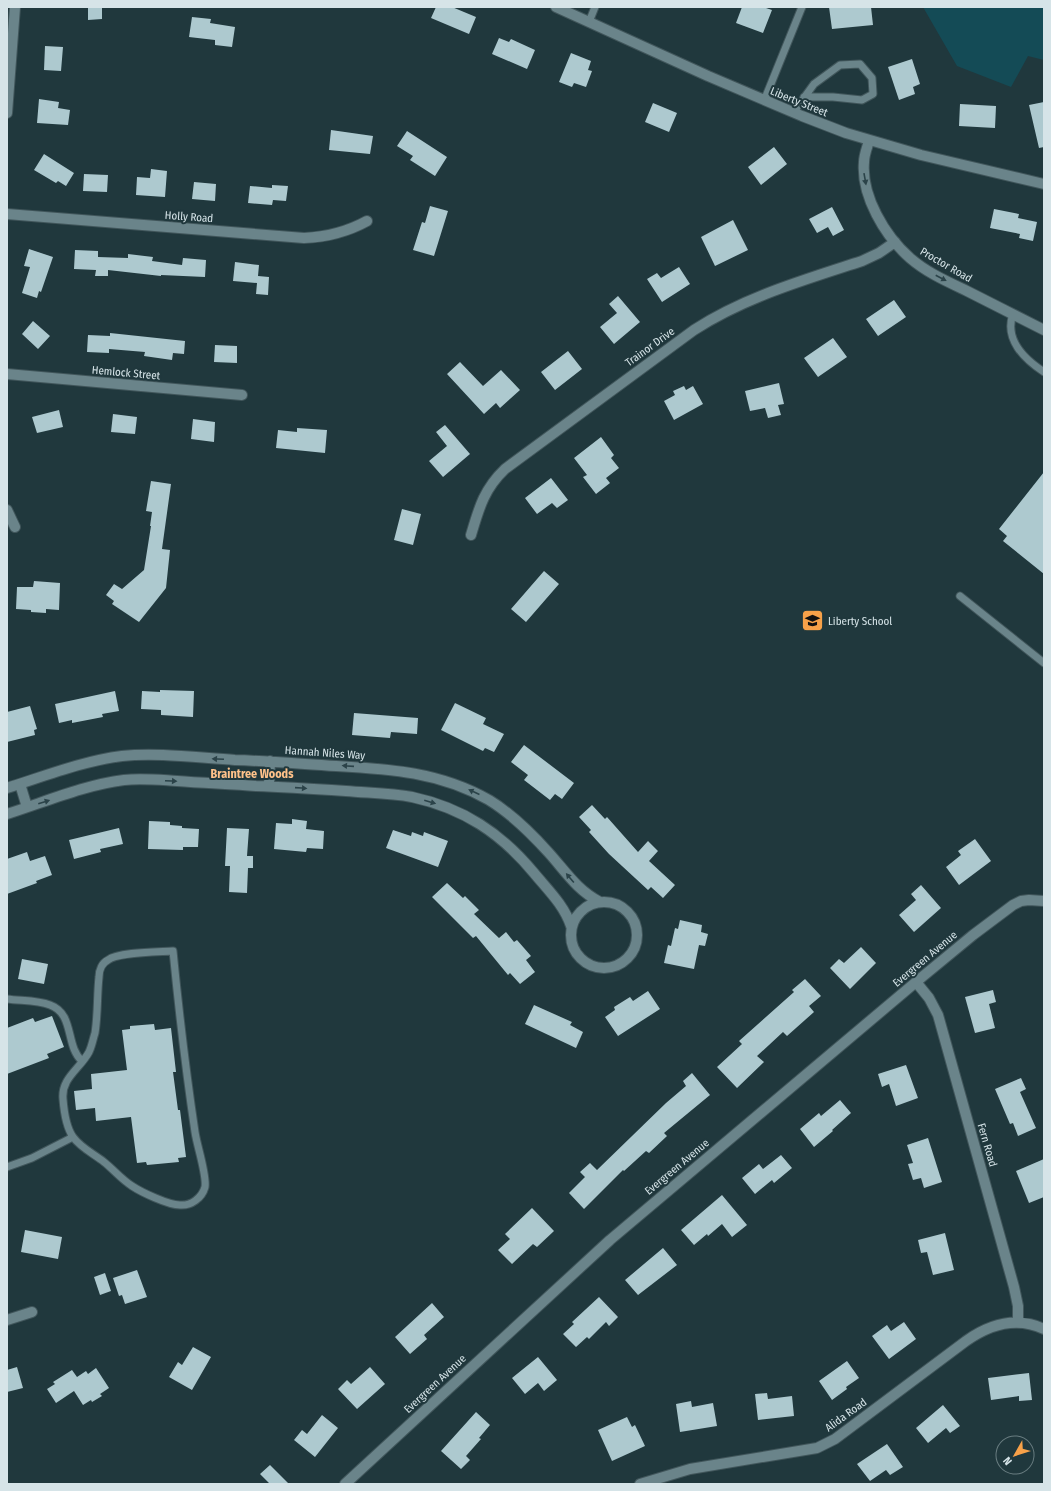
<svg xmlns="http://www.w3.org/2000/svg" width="1051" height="1491" font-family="'Fira Sans Condensed',sans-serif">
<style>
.green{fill:#144b56}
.building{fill:#adc9cf}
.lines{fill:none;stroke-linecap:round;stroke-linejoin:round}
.lane-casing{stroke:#41565b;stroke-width:9}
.street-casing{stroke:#41565b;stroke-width:12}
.secondary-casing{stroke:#41565b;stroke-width:12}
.lane{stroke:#6a848a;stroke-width:7}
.street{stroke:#6a848a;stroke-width:10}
.secondary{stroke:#6a848a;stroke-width:10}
.oneway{fill:#2b4349}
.labels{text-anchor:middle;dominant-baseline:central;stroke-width:4;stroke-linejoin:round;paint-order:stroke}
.street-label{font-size:11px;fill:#d6e4e8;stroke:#20383d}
.poi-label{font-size:11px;fill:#d6e4e8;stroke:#20383d;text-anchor:start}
.neighbourhood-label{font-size:12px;font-weight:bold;fill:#ffc28a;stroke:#20383d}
</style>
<rect width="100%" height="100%" fill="#20383d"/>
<path class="green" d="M 923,7 L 1044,7 L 1044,60 L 1028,56 L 1011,87 L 957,66 Z"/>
<path class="building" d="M 88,7 L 102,7 L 102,19 L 88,20 Z
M 436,7 L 452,7 L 476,17 L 469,34 L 431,18 Z
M 742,7 L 763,7 L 772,10 L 763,33 L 736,23 Z
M 829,7 L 871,7 L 873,25 L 832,29 Z
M 192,17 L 211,19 L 210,23 L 235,27 L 232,47 L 215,45 L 215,40 L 189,37 Z
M 499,38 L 509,42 L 511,39 L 535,50 L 527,69 L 492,54 Z
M 45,46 L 63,47 L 61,71 L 44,70 Z
M 571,53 L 591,61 L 588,70 L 592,71 L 586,87 L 574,83 L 572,87 L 559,82 Z
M 912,59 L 920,84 L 913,87 L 915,94 L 899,100 L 888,67 Z
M 39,99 L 59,102 L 58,108 L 70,110 L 68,125 L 37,123 Z
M 1044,102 L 1044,147 L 1039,148 L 1029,105 Z
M 653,103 L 677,113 L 669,132 L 645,122 Z
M 960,104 L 996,106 L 995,128 L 959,126 Z
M 331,130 L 373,136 L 370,154 L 329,150 Z
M 407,131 L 447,157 L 435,176 L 410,160 L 413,156 L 397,146 Z
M 774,147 L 787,164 L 761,185 L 748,167 Z
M 44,154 L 74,173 L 66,186 L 58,181 L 56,183 L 34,170 Z
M 151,169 L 167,171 L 165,197 L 136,195 L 137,177 L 150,178 Z
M 84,174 L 108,175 L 107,192 L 83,191 Z
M 194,182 L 216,184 L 215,201 L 192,199 Z
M 272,185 L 288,186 L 286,201 L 273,200 L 272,205 L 248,203 L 250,186 L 272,188 Z
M 430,206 L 448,211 L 434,256 L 413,250 L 422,222 L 425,223 Z
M 832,207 L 844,230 L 833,236 L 828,227 L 817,233 L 809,219 Z
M 994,209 L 1019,214 L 1018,218 L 1037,222 L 1033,241 L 1019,238 L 1020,234 L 990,228 Z
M 733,220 L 748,250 L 715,266 L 701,237 Z
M 29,249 L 53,257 L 41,292 L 39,291 L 37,298 L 22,293 L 30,267 L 24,266 Z
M 75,250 L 98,251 L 98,257 L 128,258 L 128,254 L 153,257 L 152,261 L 182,265 L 183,258 L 206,260 L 205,277 L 161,275 L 161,276 L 108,270 L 108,276 L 95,276 L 96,270 L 74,269 Z
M 235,262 L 259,265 L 258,276 L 269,277 L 268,295 L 256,294 L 257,283 L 233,281 Z
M 679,267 L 690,284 L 662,302 L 647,279 L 657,273 L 661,278 Z
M 618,296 L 640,322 L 614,344 L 600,327 L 617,313 L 609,304 Z
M 894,300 L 906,317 L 878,336 L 866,319 Z
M 33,321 L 50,336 L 38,349 L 22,334 Z
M 110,333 L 185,341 L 184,354 L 173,353 L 172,360 L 144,356 L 145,352 L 109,349 L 109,353 L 87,352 L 88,335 L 110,336 Z
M 833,338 L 847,357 L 818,377 L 804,358 Z
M 215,345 L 237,346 L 237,363 L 214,362 Z
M 568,351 L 582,369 L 555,390 L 541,372 Z
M 460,362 L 483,386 L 501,370 L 520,390 L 500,408 L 496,403 L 484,414 L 447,374 Z
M 779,383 L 784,404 L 778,405 L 781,415 L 768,418 L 765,408 L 750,411 L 745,391 Z
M 684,386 L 686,390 L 693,386 L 703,404 L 674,420 L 664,401 L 675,395 L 673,391 Z
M 59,410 L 63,427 L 37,433 L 32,417 Z
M 113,414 L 137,417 L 135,434 L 111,432 Z
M 193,419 L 215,422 L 214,442 L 191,439 Z
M 445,425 L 470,454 L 443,477 L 429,461 L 447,446 L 436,432 Z
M 297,428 L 327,430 L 325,453 L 276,448 L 278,430 L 297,432 Z
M 601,437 L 614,455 L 611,458 L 619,468 L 606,478 L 610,483 L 596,494 L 583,477 L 587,475 L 574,458 Z
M 1044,472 L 1044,574 L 1003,541 L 1007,536 L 999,529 Z
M 551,478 L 568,500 L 557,508 L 552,503 L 537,514 L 525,498 Z
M 151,481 L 171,484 L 162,549 L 170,550 L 166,588 L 139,622 L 112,604 L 114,601 L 106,595 L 114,584 L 122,589 L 144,570 L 151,526 L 150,526 L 152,512 L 146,511 Z
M 402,509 L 421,514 L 413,545 L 394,540 Z
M 544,571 L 559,584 L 526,622 L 511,609 Z
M 34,581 L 60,583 L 59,610 L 46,609 L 46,613 L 31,612 L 31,610 L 16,609 L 17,587 L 33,587 Z
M 160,690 L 194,691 L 193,717 L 161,715 L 161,710 L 141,709 L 142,691 L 160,692 Z
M 115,691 L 119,711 L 102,714 L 103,717 L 72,723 L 72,720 L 59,723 L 55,704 Z
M 455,703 L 486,718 L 483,724 L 504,734 L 494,752 L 485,748 L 483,751 L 441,730 Z
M 30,706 L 37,729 L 34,730 L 35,735 L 7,742 L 7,712 Z
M 354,713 L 418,718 L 417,734 L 391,732 L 390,738 L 352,735 Z
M 524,745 L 574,783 L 562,799 L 555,794 L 550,800 L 524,780 L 528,775 L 511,762 Z
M 592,805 L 605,819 L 607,817 L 638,852 L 648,841 L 658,851 L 649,861 L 675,885 L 663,898 L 651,887 L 648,890 L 609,854 L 589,832 L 591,830 L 579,817 Z
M 292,819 L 307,821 L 306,829 L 324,831 L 323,849 L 307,848 L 306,852 L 274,849 L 276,823 L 292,824 Z
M 149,821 L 170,822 L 170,825 L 182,826 L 182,828 L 199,829 L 198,847 L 183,847 L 183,850 L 148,849 Z
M 119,828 L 123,844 L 100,849 L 101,852 L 74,859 L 69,840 Z
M 227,828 L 249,829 L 247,856 L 253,856 L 253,868 L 248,868 L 247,893 L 229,892 L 230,866 L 225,866 Z
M 393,830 L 411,836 L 412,832 L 423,836 L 424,832 L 448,841 L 438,867 L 386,848 Z
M 975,839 L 991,861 L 959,885 L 946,867 L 961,855 L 958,851 Z
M 27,852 L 30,861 L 45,856 L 52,875 L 36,881 L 37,883 L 7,894 L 7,859 Z
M 447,883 L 463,898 L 465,896 L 479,910 L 474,914 L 499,938 L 506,932 L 514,942 L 517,940 L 531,956 L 526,960 L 535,972 L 520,984 L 510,973 L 508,975 L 476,936 L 473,938 L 432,897 Z
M 921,885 L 941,908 L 914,932 L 899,915 L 916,900 L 911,894 Z
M 680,920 L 702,925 L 701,932 L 708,934 L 705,946 L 699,945 L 694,969 L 664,963 L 668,945 L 671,946 L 675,928 L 678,929 Z
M 861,947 L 876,963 L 850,989 L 830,968 L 839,959 L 844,963 Z
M 22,959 L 48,964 L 44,984 L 18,979 Z
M 805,979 L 821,996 L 809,1006 L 814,1012 L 787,1036 L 783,1032 L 757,1056 L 764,1062 L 737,1088 L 717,1067 L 742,1044 L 739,1041 L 794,992 L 792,990 Z
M 993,990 L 996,1002 L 989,1004 L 995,1028 L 975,1033 L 965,997 Z
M 648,991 L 660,1009 L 618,1036 L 605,1017 L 615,1010 L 614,1007 L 630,997 L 633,1001 Z
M 534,1005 L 572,1022 L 570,1025 L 583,1032 L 576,1048 L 525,1024 Z
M 52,1016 L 64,1047 L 47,1054 L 49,1058 L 7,1074 L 7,1028 L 33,1018 L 35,1022 Z
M 154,1024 L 155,1030 L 171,1028 L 176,1072 L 173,1072 L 178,1110 L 180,1110 L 186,1157 L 178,1158 L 179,1162 L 147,1165 L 146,1162 L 137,1163 L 131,1117 L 96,1121 L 95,1108 L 76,1110 L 74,1091 L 92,1089 L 91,1074 L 127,1070 L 122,1030 L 130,1029 L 130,1026 Z
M 906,1065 L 918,1098 L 896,1106 L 889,1084 L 882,1087 L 878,1074 Z
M 692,1073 L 710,1095 L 664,1133 L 667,1136 L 649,1153 L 646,1151 L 624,1171 L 623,1170 L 584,1209 L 569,1193 L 585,1177 L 580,1172 L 590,1163 L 597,1170 L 666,1103 L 686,1086 L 683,1081 Z
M 1021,1078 L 1026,1089 L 1020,1092 L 1036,1128 L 1018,1136 L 1013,1123 L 1010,1124 L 995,1089 Z
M 840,1100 L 851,1113 L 832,1130 L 833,1131 L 814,1147 L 800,1129 L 819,1113 L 821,1116 Z
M 928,1138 L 942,1182 L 924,1188 L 921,1178 L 913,1180 L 908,1164 L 913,1163 L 907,1145 Z
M 781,1155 L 792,1168 L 774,1183 L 772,1180 L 755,1194 L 742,1178 L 759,1164 L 763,1169 Z
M 1044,1159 L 1044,1197 L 1029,1203 L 1016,1171 Z
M 722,1195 L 747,1225 L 732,1237 L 722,1224 L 708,1236 L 707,1234 L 694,1245 L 681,1230 Z
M 532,1208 L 554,1231 L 537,1247 L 533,1244 L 512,1264 L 498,1250 L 510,1239 L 505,1234 Z
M 25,1230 L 62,1237 L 58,1259 L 21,1252 Z
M 945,1233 L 954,1270 L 933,1275 L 927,1252 L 921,1253 L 918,1240 Z
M 663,1248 L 677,1265 L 638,1295 L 625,1280 Z
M 137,1270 L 147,1297 L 125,1304 L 122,1295 L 119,1296 L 113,1278 Z
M 105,1273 L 111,1291 L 100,1295 L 94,1277 Z
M 599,1297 L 618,1317 L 609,1326 L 606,1322 L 589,1339 L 587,1337 L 576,1347 L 563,1334 L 574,1324 L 572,1322 Z
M 432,1303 L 444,1317 L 424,1335 L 427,1339 L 410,1354 L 395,1337 Z
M 904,1322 L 916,1339 L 889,1359 L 872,1336 L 887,1325 L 891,1331 Z
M 193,1347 L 211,1357 L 192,1390 L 169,1377 L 178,1362 L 182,1365 Z
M 538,1357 L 557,1380 L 544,1391 L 538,1383 L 525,1394 L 512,1378 Z
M 847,1361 L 859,1378 L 846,1387 L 847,1389 L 832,1400 L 819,1381 Z
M 17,1367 L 23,1388 L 7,1392 L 7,1370 Z
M 370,1367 L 385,1384 L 357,1409 L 338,1389 L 347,1380 L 351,1384 Z
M 96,1368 L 109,1388 L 100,1394 L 102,1396 L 92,1402 L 91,1400 L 83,1405 L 74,1391 L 56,1403 L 47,1389 L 55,1384 L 53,1382 L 72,1370 L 77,1377 L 86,1371 L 88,1374 Z
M 1029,1373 L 1032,1400 L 1019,1401 L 1019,1396 L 991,1400 L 988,1378 Z
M 767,1393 L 768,1399 L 792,1396 L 794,1416 L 758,1420 L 755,1394 Z
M 691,1401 L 692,1407 L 713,1403 L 717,1426 L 680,1432 L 676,1404 Z
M 943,1405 L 960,1426 L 950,1433 L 946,1428 L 928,1443 L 916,1428 Z
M 476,1412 L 490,1425 L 479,1438 L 481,1439 L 466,1456 L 470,1460 L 461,1469 L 441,1451 Z
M 322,1415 L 338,1428 L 315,1457 L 294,1440 L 302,1430 L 307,1434 Z
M 627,1417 L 632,1427 L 635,1425 L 645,1446 L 612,1461 L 598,1430 Z
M 887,1444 L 903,1467 L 890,1475 L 886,1470 L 870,1481 L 857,1464 Z
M 270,1465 L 289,1484 L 270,1484 L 260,1474 Z"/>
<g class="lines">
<defs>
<path id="lane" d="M 589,22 L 595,7
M 764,101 L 802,7
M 793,113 L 814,84 L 840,65 L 860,64 L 872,78 L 873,94 L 862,100 L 833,97 L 804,97
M 1013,314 C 1004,339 1024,359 1044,372
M 960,596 L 1044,663
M 173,951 C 179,1012 186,1072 195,1132 C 197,1146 207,1175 205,1187 C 202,1198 191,1206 180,1205 C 168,1205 141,1192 132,1186 C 121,1179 113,1169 104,1162 C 94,1154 81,1148 73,1137 C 66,1127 64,1112 63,1099 C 61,1078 80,1069 89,1052 C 92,1046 93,1039 95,1033 C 98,1014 97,995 99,977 C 99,970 102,963 108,960 C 118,952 158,952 173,951 Z
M 7,999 C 21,1001 37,1000 50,1005 C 75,1014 65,1046 82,1061
M 7,1167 L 32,1158 L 73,1137"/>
<path id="street" d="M 7,113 L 15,7
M 869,141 C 867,148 864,155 864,162 C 861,196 885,236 910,258 C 926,272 946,281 965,290 C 991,303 1018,317 1044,330
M 7,214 L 304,238 C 327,237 347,232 367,221
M 7,374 L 242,395
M 7,510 L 15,527
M 471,535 C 479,508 484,489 505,469 L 694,330 C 745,297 804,280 862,261 L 879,253 L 895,242
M 20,784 L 27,807
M 269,786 L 270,761
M 7,788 C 45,776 83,761 122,756 C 157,752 200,758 235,760 C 269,761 302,764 336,766 C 390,769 440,772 489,800 C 512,814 531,833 549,853 C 566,872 577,890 600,902
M 7,814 C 45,802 84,785 124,780 C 142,778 160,780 177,781 C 203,783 229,784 256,786 C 286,787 316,789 346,791 C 368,793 390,793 412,797 C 463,808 501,833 534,873 C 548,890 564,905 571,926
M571 935a33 33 0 1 1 66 0a33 33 0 1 1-66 0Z
M 916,982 L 929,998 L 938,1015 L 1014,1287 L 1018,1306 L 1018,1322
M 7,1320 L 32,1312
M 345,1484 L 610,1240 L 916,982 L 973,935 L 1013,905 L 1021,901 L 1029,900 L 1044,901
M 640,1484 L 690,1469 L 817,1448 L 835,1439 L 966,1341 C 990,1324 1016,1316 1044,1329"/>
<path id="secondary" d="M 556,7 L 708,76 L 802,116 L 846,133 L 921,155 L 1044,184"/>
</defs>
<use href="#lane" class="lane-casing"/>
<use href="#street" class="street-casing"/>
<use href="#secondary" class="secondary-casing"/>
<use href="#lane" class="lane"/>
<use href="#street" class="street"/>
<use href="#secondary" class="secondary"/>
</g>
<defs><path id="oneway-solid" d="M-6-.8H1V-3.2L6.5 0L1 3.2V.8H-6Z"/></defs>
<g class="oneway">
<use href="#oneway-solid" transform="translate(865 179) rotate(80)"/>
<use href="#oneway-solid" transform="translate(941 278) rotate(28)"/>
<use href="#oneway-solid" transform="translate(218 759) rotate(-177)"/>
<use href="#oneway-solid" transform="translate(348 766) rotate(-176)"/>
<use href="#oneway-solid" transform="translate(171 781) rotate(3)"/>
<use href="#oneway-solid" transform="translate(301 788) rotate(4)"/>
<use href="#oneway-solid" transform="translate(474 792) rotate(-155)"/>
<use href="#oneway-solid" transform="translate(44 802) rotate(-17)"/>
<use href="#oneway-solid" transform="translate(430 802) rotate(16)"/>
<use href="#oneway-solid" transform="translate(570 878) rotate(-130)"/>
</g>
<defs>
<symbol id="school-square" viewBox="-11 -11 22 22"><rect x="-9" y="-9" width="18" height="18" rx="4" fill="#f7a149" stroke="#20383d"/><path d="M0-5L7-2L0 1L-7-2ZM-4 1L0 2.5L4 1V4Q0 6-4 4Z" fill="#111"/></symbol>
</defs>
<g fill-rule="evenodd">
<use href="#school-square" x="800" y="608" width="25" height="25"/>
</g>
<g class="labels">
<g class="street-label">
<text transform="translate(799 102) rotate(22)">Liberty Street</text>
<text transform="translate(189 217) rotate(4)">Holly Road</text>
<text transform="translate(946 265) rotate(30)">Proctor Road</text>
<text transform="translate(650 347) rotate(-36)">Trainor Drive</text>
<text transform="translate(126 373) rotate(5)">Hemlock Street</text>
<text transform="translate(325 753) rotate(4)">Hannah Niles Way</text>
<text transform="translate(925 959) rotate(-40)">Evergreen Avenue</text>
<text transform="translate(987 1145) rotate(74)">Fern Road</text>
<text transform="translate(677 1167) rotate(-40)">Evergreen Avenue</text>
<text transform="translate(435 1384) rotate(-43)">Evergreen Avenue</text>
<text transform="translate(846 1415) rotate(-36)">Alida Road</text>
</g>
<g class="poi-label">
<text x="828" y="621">Liberty School</text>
</g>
<g class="neighbourhood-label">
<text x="252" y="774">Braintree Woods</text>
</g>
</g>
<rect width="1051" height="1491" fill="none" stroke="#d6e4e8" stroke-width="16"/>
<g transform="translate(1015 1455) rotate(231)"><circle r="19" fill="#20383d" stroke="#697d81"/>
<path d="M0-3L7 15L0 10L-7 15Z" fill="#f7a149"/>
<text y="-6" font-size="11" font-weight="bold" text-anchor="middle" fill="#d6e4e8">N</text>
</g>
</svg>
